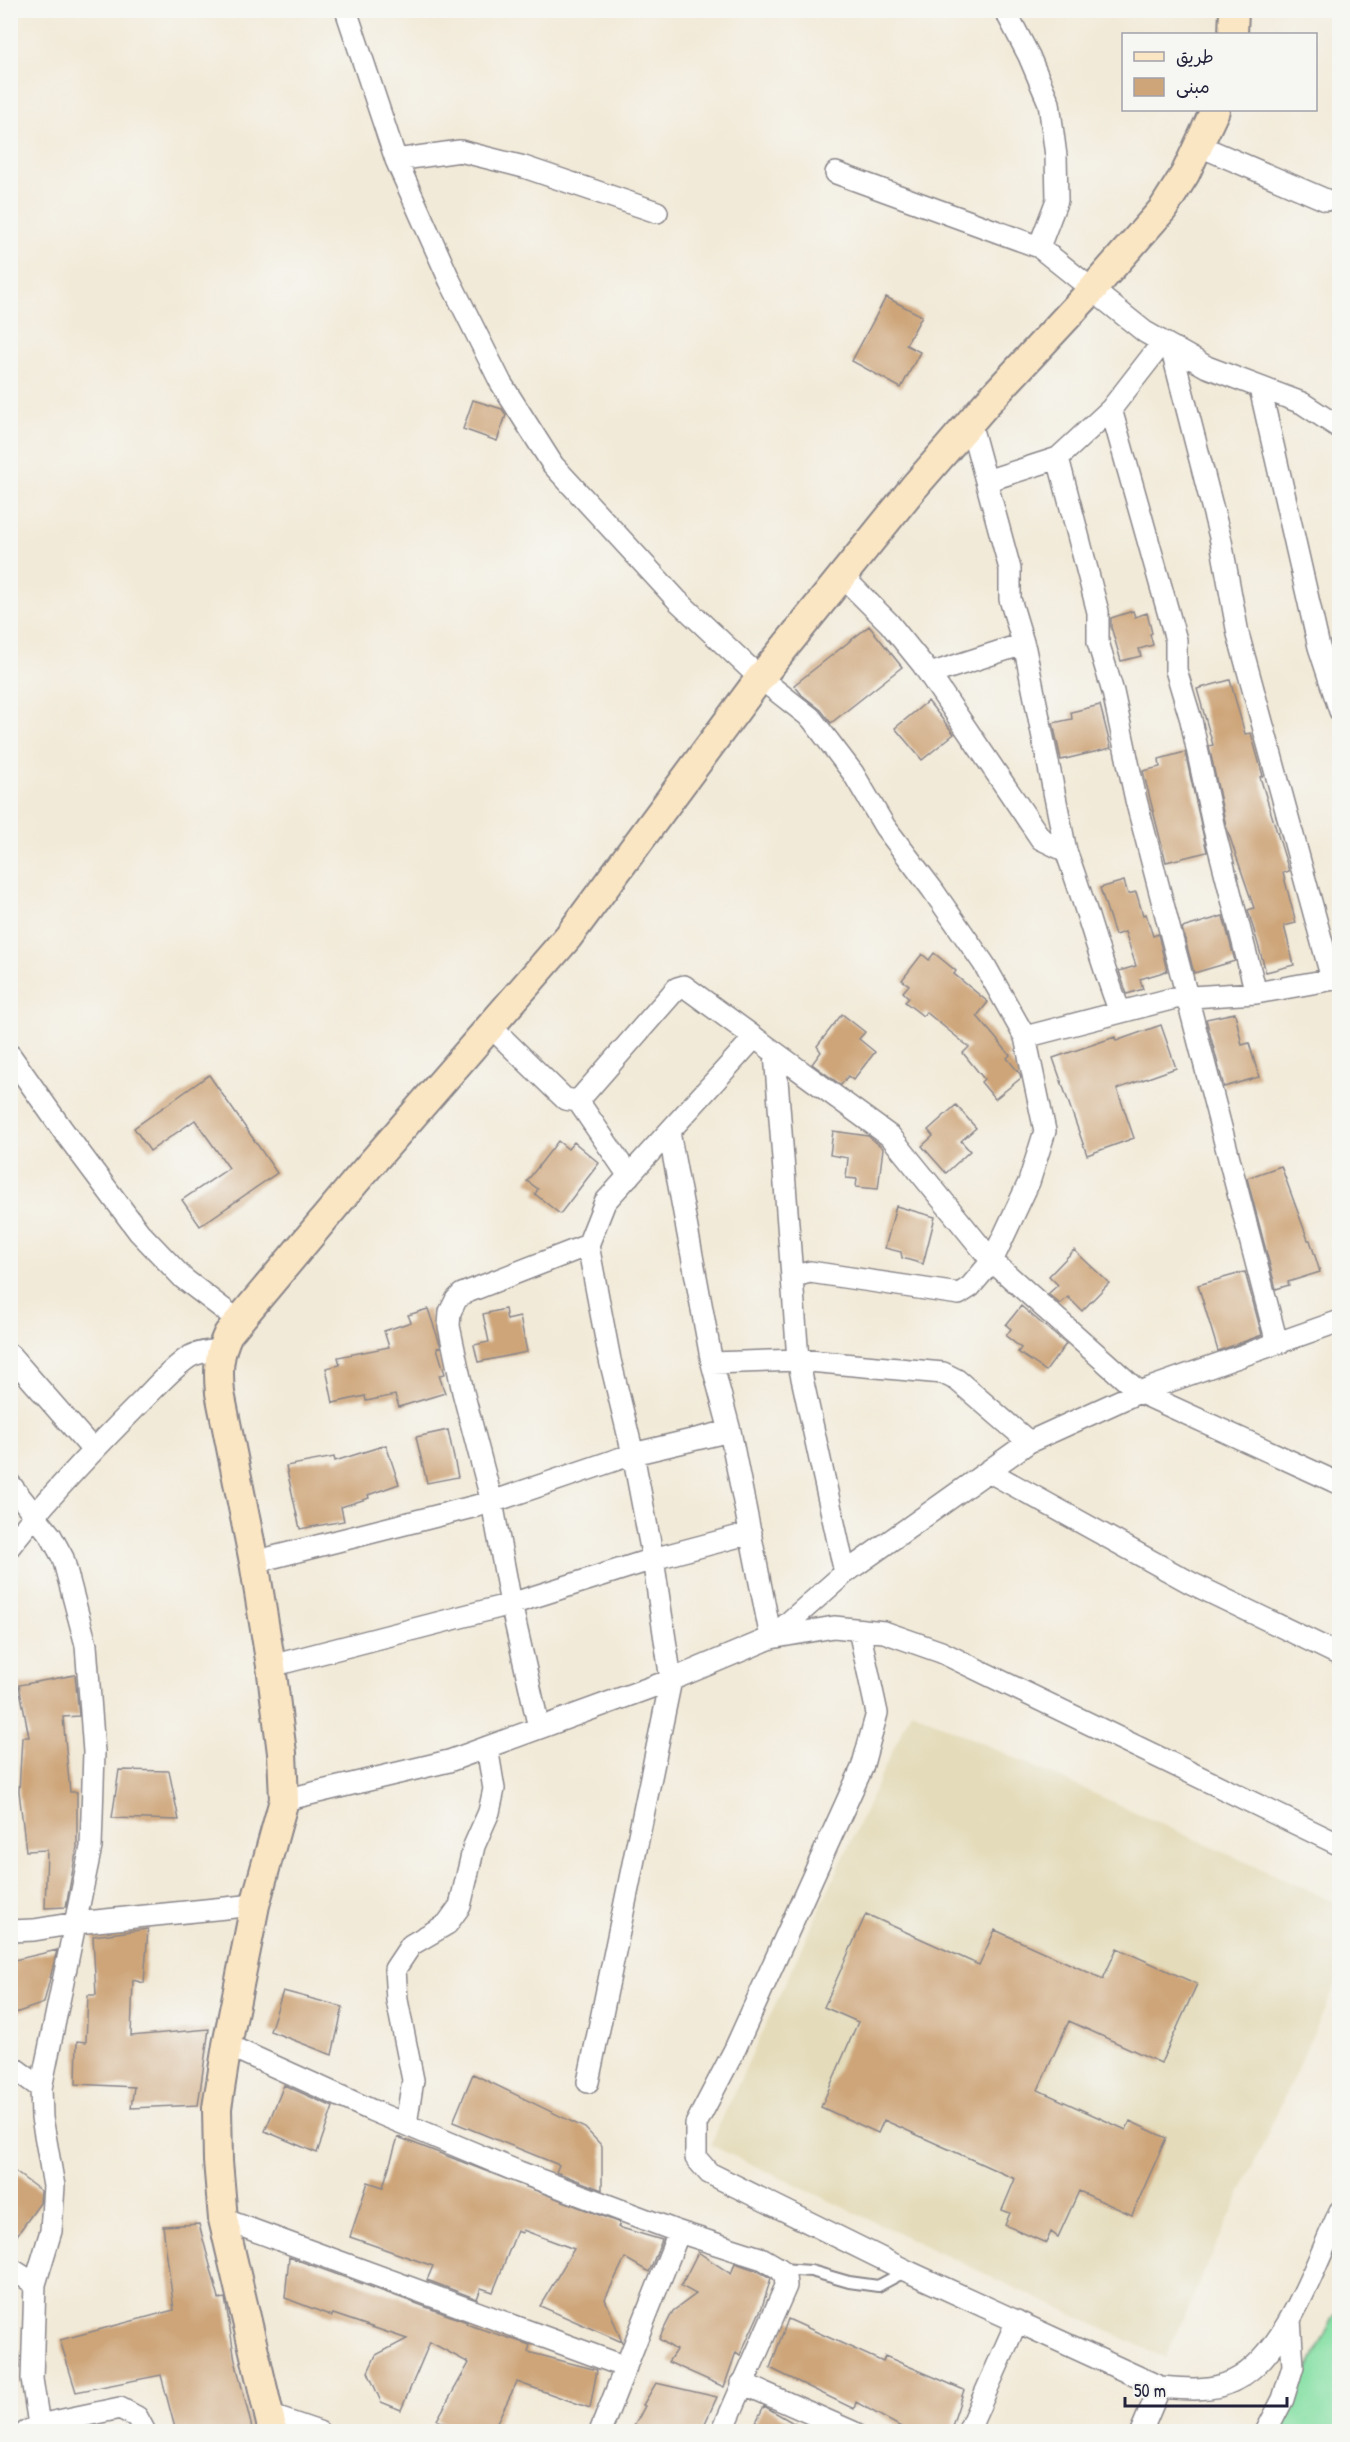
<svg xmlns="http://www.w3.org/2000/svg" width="1350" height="2442" font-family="'Patrick Hand','Playpen Sans Arabic',sans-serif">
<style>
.built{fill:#e4dbba}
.green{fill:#87e0a5;stroke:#548170;stroke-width:1.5}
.building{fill:#cea579}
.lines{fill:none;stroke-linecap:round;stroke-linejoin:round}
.lane-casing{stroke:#8a868a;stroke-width:14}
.street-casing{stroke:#8a868a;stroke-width:24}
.secondary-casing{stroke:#8a868a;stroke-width:32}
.lane{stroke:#fff;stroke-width:10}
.street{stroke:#fff;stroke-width:21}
.secondary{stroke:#fbe6c4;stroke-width:28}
</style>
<rect width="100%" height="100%" fill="#f6f6f2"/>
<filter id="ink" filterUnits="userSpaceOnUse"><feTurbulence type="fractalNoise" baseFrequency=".0167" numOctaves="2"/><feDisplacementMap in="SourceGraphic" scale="12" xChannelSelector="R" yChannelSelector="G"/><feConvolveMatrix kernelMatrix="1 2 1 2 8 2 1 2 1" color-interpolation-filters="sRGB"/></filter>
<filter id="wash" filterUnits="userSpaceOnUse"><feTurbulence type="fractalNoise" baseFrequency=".008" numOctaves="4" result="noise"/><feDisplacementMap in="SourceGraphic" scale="24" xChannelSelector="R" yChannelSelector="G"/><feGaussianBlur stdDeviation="1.35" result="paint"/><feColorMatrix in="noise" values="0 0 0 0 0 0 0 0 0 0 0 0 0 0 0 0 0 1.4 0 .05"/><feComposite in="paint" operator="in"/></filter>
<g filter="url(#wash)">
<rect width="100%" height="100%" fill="#f2ead8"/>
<path class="built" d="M 911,1711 L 1339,1904 L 1339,1978 L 1165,2358 L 710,2145 Z"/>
<path class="green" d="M 1339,2306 L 1339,2431 L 1278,2431 Z"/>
<g id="blocks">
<path class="building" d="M 886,297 L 922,316 L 906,345 L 920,352 L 901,388 L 852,361 Z
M 473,400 L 502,409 L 506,415 L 497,441 L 463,429 Z
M 1133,611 L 1135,617 L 1147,613 L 1152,633 L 1150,634 L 1153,645 L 1139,649 L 1141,656 L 1121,661 L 1111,627 L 1111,618 Z
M 869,626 L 902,667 L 831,723 L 821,710 L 802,695 L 794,685 Z
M 1230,680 L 1245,734 L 1251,733 L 1263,776 L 1260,777 L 1289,871 L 1283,873 L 1296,923 L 1284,926 L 1294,965 L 1266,972 L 1248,910 L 1254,908 L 1226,826 L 1209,746 L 1213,745 L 1197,689 Z
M 928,701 L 954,734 L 922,760 L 895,728 Z
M 1100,705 L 1111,748 L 1061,760 L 1053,723 L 1072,719 L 1071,712 Z
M 1185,752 L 1207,852 L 1166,862 L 1143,771 L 1160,767 L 1159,759 Z
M 1124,881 L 1128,894 L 1136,892 L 1143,915 L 1146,914 L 1153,936 L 1158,934 L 1167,971 L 1140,979 L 1143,989 L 1127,994 L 1119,971 L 1136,966 L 1125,932 L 1115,935 L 1100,888 Z
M 1223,916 L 1235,961 L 1194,973 L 1182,928 Z
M 934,953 L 956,971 L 954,974 L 988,1002 L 977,1016 L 1010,1055 L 1007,1058 L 1020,1074 L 1021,1078 L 995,1099 L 981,1082 L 984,1079 L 963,1053 L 969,1047 L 926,1012 L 923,1016 L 905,1002 L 909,998 L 903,992 L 909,985 L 902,980 L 922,954 L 929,960 Z
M 1235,1013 L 1242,1045 L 1249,1043 L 1259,1077 L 1224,1087 L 1206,1019 Z
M 842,1014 L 865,1032 L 859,1039 L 875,1052 L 853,1080 L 848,1076 L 841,1085 L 812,1064 L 821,1052 L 817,1046 Z
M 1161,1025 L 1176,1068 L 1117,1089 L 1134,1138 L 1087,1155 L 1053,1058 L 1115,1037 L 1116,1041 Z
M 209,1075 L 277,1173 L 200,1226 L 182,1200 L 229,1168 L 195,1120 L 150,1151 L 134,1128 Z
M 956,1105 L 976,1128 L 961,1141 L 970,1151 L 946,1173 L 922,1146 L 933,1136 L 928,1130 Z
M 833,1131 L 868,1136 L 883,1148 L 878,1189 L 856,1187 L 857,1179 L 846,1178 L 848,1158 L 830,1155 Z
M 558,1141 L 568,1149 L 574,1142 L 599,1163 L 560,1214 L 535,1194 L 538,1189 L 527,1181 Z
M 1281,1166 L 1308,1240 L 1310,1240 L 1320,1272 L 1288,1282 L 1289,1285 L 1276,1289 L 1247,1178 Z
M 896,1206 L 935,1217 L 923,1264 L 902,1258 L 901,1252 L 885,1248 Z
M 1074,1250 L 1109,1283 L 1082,1311 L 1068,1297 L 1060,1304 L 1048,1294 L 1058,1285 L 1049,1276 Z
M 1245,1272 L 1262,1335 L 1218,1351 L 1198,1285 Z
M 1021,1306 L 1066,1344 L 1046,1371 L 1018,1352 L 1021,1348 L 1006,1336 L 1011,1329 L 1006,1325 Z
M 428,1309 L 441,1347 L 437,1348 L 445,1374 L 439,1375 L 445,1393 L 399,1407 L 395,1395 L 366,1401 L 365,1396 L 333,1403 L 326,1368 L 340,1365 L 338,1357 L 389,1347 L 384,1331 L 411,1322 L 408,1315 Z
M 505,1309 L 507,1320 L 520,1317 L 527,1352 L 478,1362 L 474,1345 L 489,1342 L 483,1314 Z
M 448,1430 L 458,1477 L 427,1483 L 416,1437 Z
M 386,1445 L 399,1484 L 368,1495 L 369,1498 L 341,1507 L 344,1521 L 300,1529 L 286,1466 L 334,1457 L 335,1461 Z
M 75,1675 L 79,1716 L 63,1717 L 70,1792 L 77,1792 L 77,1847 L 66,1907 L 45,1908 L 47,1850 L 26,1851 L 19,1791 L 22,1737 L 29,1737 L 19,1685 Z
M 119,1770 L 169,1771 L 179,1820 L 112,1818 Z
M 866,1914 L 979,1965 L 995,1930 L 1103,1979 L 1117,1948 L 1197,1984 L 1161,2063 L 1069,2021 L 1038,2090 L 1126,2130 L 1130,2121 L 1166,2138 L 1132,2215 L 1079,2191 L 1058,2237 L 1051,2232 L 1046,2243 L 1005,2225 L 1010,2213 L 1002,2210 L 1015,2179 L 884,2120 L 878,2133 L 821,2107 L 858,2022 L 824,2007 Z
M 148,1929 L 144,1983 L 133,1980 L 131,2036 L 209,2029 L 198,2105 L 131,2108 L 134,2087 L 76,2084 L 77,2041 L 86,2042 L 88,1995 L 96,1995 L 93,1936 Z
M 57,1950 L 44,2003 L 10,2015 L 10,1961 Z
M 283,1991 L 343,2007 L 332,2055 L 270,2031 Z
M 473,2074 L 585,2128 L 602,2146 L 602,2190 L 556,2172 L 559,2165 L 453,2122 Z
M 284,2085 L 333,2107 L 317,2153 L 265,2131 Z
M 398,2137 L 620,2223 L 618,2227 L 662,2240 L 649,2272 L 625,2258 L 605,2299 L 622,2342 L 540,2306 L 574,2249 L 523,2230 L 522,2233 L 517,2231 L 493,2292 L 481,2288 L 477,2299 L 427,2280 L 433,2266 L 350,2237 L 368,2182 L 383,2187 Z
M 10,2168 L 41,2191 L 40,2203 L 10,2245 Z
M 199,2224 L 219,2299 L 225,2298 L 235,2360 L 253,2432 L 176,2432 L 161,2375 L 76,2392 L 60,2340 L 174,2310 L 163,2226 Z
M 698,2252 L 731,2274 L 735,2263 L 758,2271 L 771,2278 L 762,2307 L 740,2355 L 736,2352 L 724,2387 L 668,2362 L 676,2350 L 659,2339 L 673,2311 L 696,2294 L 681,2286 Z
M 289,2257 L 467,2322 L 466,2324 L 530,2345 L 528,2352 L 597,2370 L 590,2408 L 517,2382 L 492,2432 L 462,2432 L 437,2420 L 469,2363 L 430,2342 L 401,2410 L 381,2402 L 368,2372 L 376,2355 L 407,2339 L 333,2314 L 332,2316 L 285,2298 Z
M 788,2319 L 883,2362 L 885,2356 L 964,2390 L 950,2432 L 910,2432 L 856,2402 L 854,2409 L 770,2368 Z
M 656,2383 L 717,2397 L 701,2432 L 631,2432 L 645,2406 L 643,2405 Z
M 764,2406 L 809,2432 L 751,2432 Z"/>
</g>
</g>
<g filter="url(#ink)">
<use href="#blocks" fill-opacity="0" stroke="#8a868a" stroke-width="1.5"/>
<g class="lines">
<defs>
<path id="lane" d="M 781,2269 L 811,2271 L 849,2282 L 878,2286 L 906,2271"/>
<path id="street" d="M 346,10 L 396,160 L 450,281 L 501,383 L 553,465 L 678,601 L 760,678 L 811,718 L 853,773 L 885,827 L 932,889 L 984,964 L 1025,1037 L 1175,998 L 1256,993 L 1340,978
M 1005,10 L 1029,56 L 1049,103 L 1056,156 L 1057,200 L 1039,247
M 1200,146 L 1326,200
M 396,160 L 460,151 L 524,167 L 657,212
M 836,173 L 1039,247 L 1145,332 L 1207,367 L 1302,403 L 1340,428
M 1163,342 L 1111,409 L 1176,640 L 1176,670 L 1191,720 L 1214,829 L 1256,993
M 1171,347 L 1221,541 L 1238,634 L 1332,979
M 1260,388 L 1319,647 L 1340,711
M 1111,409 L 1058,458 L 1098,612 L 1098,642 L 1113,692 L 1136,800 L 1277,1343
M 970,422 L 1010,569 L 1010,599 L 1025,649 L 1066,851
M 986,481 L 1058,458
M 842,576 L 889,623 L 923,665 L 1041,839 L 1066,851 C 1086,904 1099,959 1120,1012
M 930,674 L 1023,644
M 491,1027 L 565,1099 L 578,1101 L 677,988 L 684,986 L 891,1137 L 992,1261 L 1029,1182 L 1045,1131 L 1025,1037
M 775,1053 L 792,1277
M 10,1055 L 62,1129 L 139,1232 L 184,1279 L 239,1321
M 578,1101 L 629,1176
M 669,1132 L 712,1363 L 730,1431 L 771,1638 L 845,1573 L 1029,1442 L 1139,1392 L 1340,1321
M 10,1355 L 93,1450
M 712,1363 L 798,1360 L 943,1373 L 957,1380 L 1029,1442
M 988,1471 L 1191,1583 L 1340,1655
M 10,1484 L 51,1536 L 63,1558 L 86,1645 L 94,1752 L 91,1847 L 41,2088 L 42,2118 L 54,2186 L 51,2231 L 35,2284 L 32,2379 L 39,2425
M 10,1546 C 49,1496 93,1450 138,1405 C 154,1389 170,1370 189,1357 C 198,1352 210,1351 220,1350
M 254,1562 L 492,1502 L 633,1454 L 730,1431
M 845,1573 L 798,1360 L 792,1277 L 810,1272 L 959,1294 L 970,1287 L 992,1261 L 1139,1392 L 1340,1484
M 859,1630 L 877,1713 L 862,1768 L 735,2049 L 696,2124 L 696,2158 L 709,2173 L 907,2271 L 1160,2387 C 1184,2389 1211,2392 1233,2381 C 1286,2356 1316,2262 1340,2211
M 271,1666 L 511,1604 L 492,1502 L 463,1392 L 449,1326 L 450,1312 L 456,1300 L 462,1294 L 588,1245
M 539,1728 L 511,1604 L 653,1559 L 751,1533
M 284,1800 L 449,1761 L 671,1680 L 771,1638 L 834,1627 L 884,1632 L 941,1652 L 1340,1845
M 10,1931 L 34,1930 L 76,1923 L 255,1905
M 227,2045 L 371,2110 L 519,2172 L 679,2232 L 763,2259 L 780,2269 L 785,2276 L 786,2286 L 722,2432
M 10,2065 L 41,2088
M 588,2082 L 671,1680 L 653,1559 L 633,1454 L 610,1360 L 588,1245 L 605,1202 L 754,1038
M 406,2124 L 413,2080 L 397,2000 L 395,1969 L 411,1945 L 447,1924 L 460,1906 L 474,1846 L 489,1812 L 494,1789 L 487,1747
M 223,2219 L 626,2367
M 10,2268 L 35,2284
M 742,2383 L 853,2432
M 269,2415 L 319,2432
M 26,2432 L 39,2425 L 120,2408 L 137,2417 L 145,2432
M 600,2432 L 679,2232
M 968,2432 L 1017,2321
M 1141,2432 L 1160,2387
M 1266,2432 L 1283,2399 L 1293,2366 L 1290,2319"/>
<path id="secondary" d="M 1233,34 L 1234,10
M 273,2432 L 223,2219 L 218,2161 L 217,2108 L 227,2045 L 255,1905 L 284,1800 L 282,1753 L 271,1666 L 254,1562 L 220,1393 C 218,1371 218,1355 228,1334 L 356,1181 L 568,937 L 760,678 L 914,487 L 986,404 L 1091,291 L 1163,209 L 1185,174 L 1215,110"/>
</defs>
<use href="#lane" class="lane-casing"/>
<use href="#street" class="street-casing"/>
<use href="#secondary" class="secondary-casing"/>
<use href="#lane" class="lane"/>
<use href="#street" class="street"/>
<use href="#secondary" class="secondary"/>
</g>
</g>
<rect width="1350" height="2442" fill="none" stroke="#f6f6f2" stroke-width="36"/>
<rect x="1122" y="33" width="195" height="78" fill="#f6f6f2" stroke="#a1a1a9" stroke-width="1.5"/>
<rect x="1134" y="52" width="30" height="9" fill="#fbe6c4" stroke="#a1a1a9" stroke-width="1.5"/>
<text x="1176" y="63" font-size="18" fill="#22223b">طريق</text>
<rect x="1134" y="78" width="30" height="18" fill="#cea579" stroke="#a1a1a9" stroke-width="1.5"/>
<text x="1176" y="93" font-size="18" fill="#22223b">مبنى</text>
<path d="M1125 2397v9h162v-9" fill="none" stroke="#22223b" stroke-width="3"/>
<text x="1134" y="2397" font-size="18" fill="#22223b" stroke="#f6f6f2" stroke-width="4.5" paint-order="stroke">50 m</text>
</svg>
